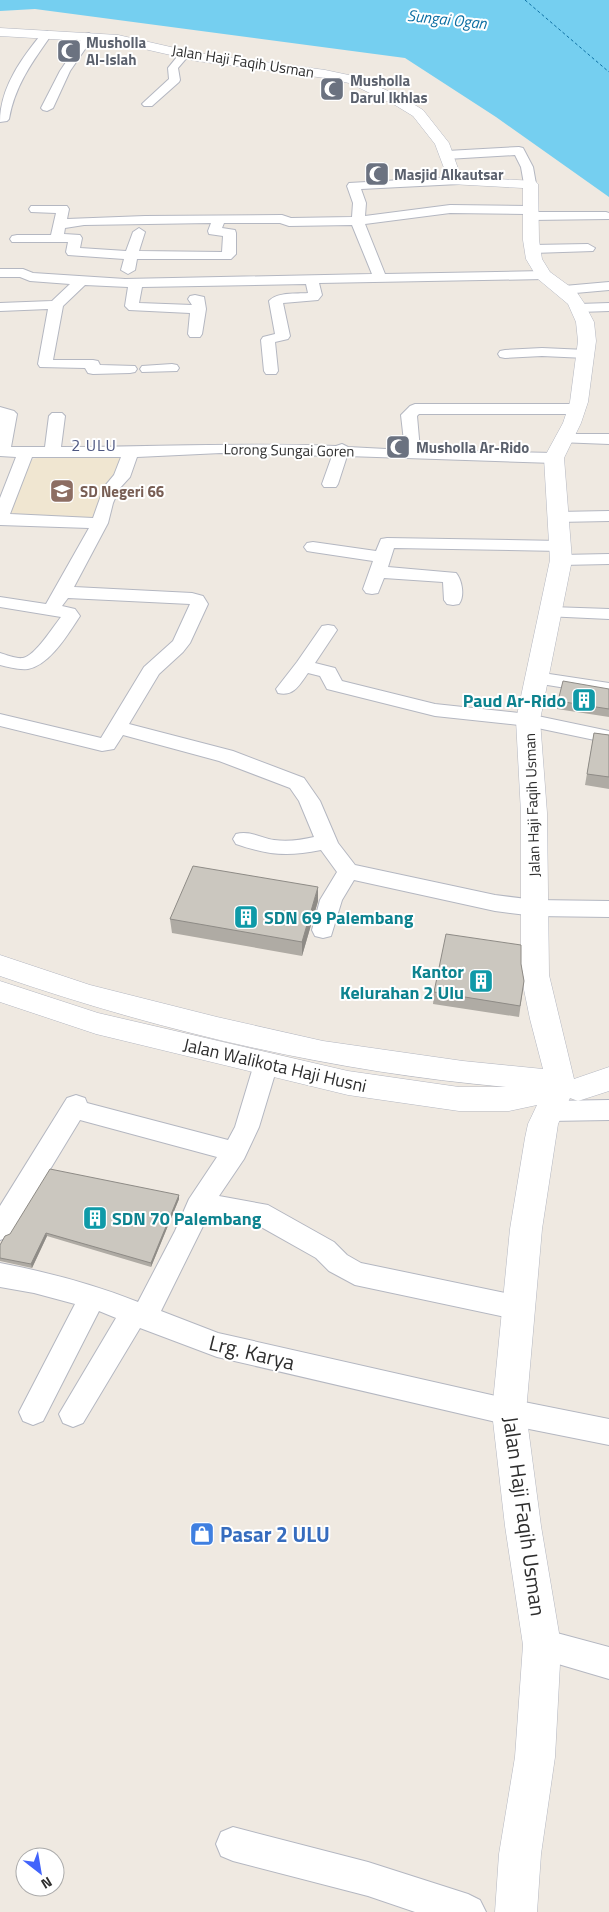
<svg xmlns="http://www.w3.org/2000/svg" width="609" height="1912" font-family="'Titillium Web',sans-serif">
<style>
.education{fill:#f0e6d1}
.water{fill:#75cff0}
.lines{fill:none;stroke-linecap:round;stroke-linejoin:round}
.ferry{stroke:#0d6fa3;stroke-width:1;stroke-dasharray:3 2.5;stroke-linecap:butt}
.street-casing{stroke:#b4b7c1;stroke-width:2}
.secondary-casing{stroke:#b4b7c1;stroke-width:1}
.street{fill:#fff;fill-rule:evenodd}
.secondary{fill:#fff;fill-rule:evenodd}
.wall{fill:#afaba4}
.shaded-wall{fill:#8e8b86}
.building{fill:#cbc7bf;stroke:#8e8b86}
.labels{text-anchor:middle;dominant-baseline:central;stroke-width:4;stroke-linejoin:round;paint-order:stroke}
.far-worship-label{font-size:15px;font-weight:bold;fill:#5b616d;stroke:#fff;text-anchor:start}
.far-street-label{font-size:15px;fill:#2e2e2e;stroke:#fff}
.far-education-label{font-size:15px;font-weight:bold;fill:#785e54;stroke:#fff;text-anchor:start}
.far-water-label{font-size:16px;font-style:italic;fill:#0d6fa3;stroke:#fff}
.far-quarter-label{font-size:16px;letter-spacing:1px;fill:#4d5680;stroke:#fff}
.culture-label{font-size:18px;font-weight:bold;fill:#0d838f;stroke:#fff;text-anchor:end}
.street-label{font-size:18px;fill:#2e2e2e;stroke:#fff}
.near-street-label{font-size:21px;fill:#2e2e2e;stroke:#fff}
.near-shop-label{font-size:21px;font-weight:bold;fill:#366cbe;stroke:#fff;text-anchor:start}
</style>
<rect width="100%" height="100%" fill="#efe9e1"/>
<path class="education" d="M 47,454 L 123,456 L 94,525 L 6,518 L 24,463 Z"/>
<path class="water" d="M 0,0 L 609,0 L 609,197 L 496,117 L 405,58 L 35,9 L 0,11 Z"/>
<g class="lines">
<path class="ferry" d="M 525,0 L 609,72"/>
<defs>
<path id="street" d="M 47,31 L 52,34 C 33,61 15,85 9,119 L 7,121 L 0,122 C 0,87 22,58 43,32 Z
M 89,33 L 94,36 L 70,71 L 53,108 L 47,111 L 43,110 L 41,108 L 60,71 L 85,34 Z
M 185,51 L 190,54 L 178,68 L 180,80 L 179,82 L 152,106 L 144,106 L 142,104 L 144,102 L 169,79 L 168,68 L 181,52 Z
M 519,147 L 523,148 L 533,167 L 536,184 L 534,187 L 530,188 L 524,184 L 521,167 L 515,155 L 447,159 L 441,155 L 447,151 Z
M 455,177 L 459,178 L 461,181 L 459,184 L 361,189 L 366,203 L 365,216 L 450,205 L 530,206 L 534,207 L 536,210 L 535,212 L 606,212 L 609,213 L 609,219 L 531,220 L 526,219 L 525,216 L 526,214 L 450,213 L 365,224 L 385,274 L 544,271 L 551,275 L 544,279 L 319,283 L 322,295 L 318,300 L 283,303 L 290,336 L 288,339 L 275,342 L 278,371 L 276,374 L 266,374 L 264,371 L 261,340 L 263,337 L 275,334 L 269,301 C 277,292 296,294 308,293 L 306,284 L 142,287 L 139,303 L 192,305 L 188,299 L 190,296 L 195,295 L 204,297 L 206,309 L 202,334 L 200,337 L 190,337 L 188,334 L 190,313 L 129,310 L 125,306 L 128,287 L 85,285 L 63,306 L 53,360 L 93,360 L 98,361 L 100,365 L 135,366 L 137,369 L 135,372 L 130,373 L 93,374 L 88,373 L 85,368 L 40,367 L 38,364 L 48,309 L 0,311 L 0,303 L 52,301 L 70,284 L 30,281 L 20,277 L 0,277 L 0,269 L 23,269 L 33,273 L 125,279 L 372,274 L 352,225 L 289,226 L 280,223 L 224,223 L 222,228 L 235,230 L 236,233 L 236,254 L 231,259 L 137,259 L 135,270 L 128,274 L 121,270 L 124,259 L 68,255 L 66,252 L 68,242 L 12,242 L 10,239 L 12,236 L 17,235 L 51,235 L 56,213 L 31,212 L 29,209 L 31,206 L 67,206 L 69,209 L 67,219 L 145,216 L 282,215 L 291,218 L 352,217 L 353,203 L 347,186 L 349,183 ZM 211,223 L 208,231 L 209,234 L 223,236 L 222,252 L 139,251 L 145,232 L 139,228 L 133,232 L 126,251 L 80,248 L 82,238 L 80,235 L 64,234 L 65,228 L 84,225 Z
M 588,244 L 595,248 L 593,251 L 533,253 L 526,249 L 533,245 Z
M 609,282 L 609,290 L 564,294 L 557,290 L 564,286 Z
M 609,303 L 609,311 L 579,312 L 572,308 L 579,304 Z
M 542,348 L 586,350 L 591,351 L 593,354 L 591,357 L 586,358 L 542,356 L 505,358 L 500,357 L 498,354 L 500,351 L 505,350 Z
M 172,364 L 177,365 L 179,368 L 177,371 L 142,372 L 140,369 L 142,366 Z
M 415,404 L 577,404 L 582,406 L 585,409 L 582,412 L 577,414 L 419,414 L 417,416 L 420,450 L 554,453 L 560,455 L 562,458 L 560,461 L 554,463 L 347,456 L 338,484 L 336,487 L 324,487 L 322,484 L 332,456 L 221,453 L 137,457 L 130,477 L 119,489 L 113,503 L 108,523 L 74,587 L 192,593 L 203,596 L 208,604 L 190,643 L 183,652 L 159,674 L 129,724 L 233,751 L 304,778 L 320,801 L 338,843 L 355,865 L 495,895 L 535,900 L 609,901 L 609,917 L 535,916 L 495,911 L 354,880 L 342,900 L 331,936 L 323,938 L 315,936 L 312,930 L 320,900 L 337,872 L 321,850 C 287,857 268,855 236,844 L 233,839 L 236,834 C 249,830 261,838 274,840 C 288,842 301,840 314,837 L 299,801 L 290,788 L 219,761 L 123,735 L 114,749 L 102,751 L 0,726 L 0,714 L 101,738 L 144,667 L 173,641 L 190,604 L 68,598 L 62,606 L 75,609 L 80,616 C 68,634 50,665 28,669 C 18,670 9,667 0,665 L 0,653 C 7,655 16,659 23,658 C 35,656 53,627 61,617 L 0,607 L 0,597 L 46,604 L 89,528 L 0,525 L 0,498 L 16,457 L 0,456 L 0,407 L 14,411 L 17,414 L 11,447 L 45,447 L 49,416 L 52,413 L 62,413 L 65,416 L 61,447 C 153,447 244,442 336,446 L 342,444 L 348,447 L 405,450 L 401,415 L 410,406 ZM 32,457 L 121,457 L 114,475 L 104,487 L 93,518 L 10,514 Z
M 564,434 L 609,434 L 609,444 L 558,442 L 556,439 L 558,436 Z
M 609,511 L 609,521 L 557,522 L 551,521 L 549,517 L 551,513 L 557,512 Z
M 387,538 L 561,541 L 567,542 L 570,546 L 567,550 L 561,551 L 394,548 L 388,567 L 456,573 C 462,580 465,596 459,604 L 453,605 L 447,604 L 444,600 L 443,582 L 384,578 L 378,593 L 372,594 L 366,593 L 363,589 L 373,561 L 313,552 L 307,551 L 304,547 L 307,543 L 313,542 L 376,551 L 381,539 Z
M 609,554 L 609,564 L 561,565 L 555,564 L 552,560 L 555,556 L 561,555 Z
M 551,607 L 609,609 L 609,619 L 545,616 L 542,612 L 545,608 Z
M 328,625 L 334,626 L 337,630 L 315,663 L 335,668 L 342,681 L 435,704 L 528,714 L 609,731 L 609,743 L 528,726 L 435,716 L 327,689 L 320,676 L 308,673 C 300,684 294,697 278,693 L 276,689 L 297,662 L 322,626 Z
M 536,672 L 609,683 L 609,695 L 529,682 L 527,678 L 529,674 Z
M 266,1055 L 274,1057 L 278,1064 L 259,1127 L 244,1159 L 219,1196 L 268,1205 L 334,1242 L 347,1255 L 361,1263 L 520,1296 L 530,1300 L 534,1308 L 530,1316 L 520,1320 L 355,1285 L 329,1271 L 316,1258 L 254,1223 L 226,1218 L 207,1218 L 161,1311 L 218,1333 L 509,1399 L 609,1419 L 609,1445 L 509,1425 L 217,1357 L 140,1328 L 83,1423 L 73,1427 L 63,1423 L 59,1414 L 116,1318 L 99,1311 L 43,1421 L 33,1425 L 23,1421 L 19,1412 L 75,1304 L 34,1293 L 0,1287 L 0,1263 C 47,1272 93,1284 138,1302 L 175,1231 L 189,1199 L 217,1157 L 80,1120 L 9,1237 L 0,1240 L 0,1206 L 67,1098 L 76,1095 L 85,1098 L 87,1103 L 228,1140 L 235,1127 L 254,1064 L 258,1057 Z
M 609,1100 L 609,1120 L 549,1121 L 540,1118 L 537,1111 L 540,1104 L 549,1101 Z
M 542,1629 L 609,1647 L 609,1679 L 531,1656 L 526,1645 L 531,1634 Z
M 233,1827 L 368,1862 L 468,1894 L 480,1900 L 486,1912 L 415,1912 L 368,1896 L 233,1861 L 221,1856 L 216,1844 L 221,1832 Z"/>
<path id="secondary" d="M 0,28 L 118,35 L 197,53 L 325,70 L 358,77 L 405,99 L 423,110 L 449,143 L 461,177 L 535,181 L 538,184 L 539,240 L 542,259 L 550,272 L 576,291 L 584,303 L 594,322 L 596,341 L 588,402 L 581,423 L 564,458 L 572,560 L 540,720 L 547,813 L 549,975 L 574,1079 L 609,1067 L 609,1091 L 578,1101 L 570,1098 L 558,1124 L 542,1229 L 526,1412 L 541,1526 L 561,1645 L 555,1757 L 541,1854 L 537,1912 L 495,1912 L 499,1854 L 515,1757 L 523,1645 L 505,1526 L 492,1412 L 510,1229 L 525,1138 L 528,1124 L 537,1105 L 509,1111 L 459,1111 L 348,1095 L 96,1034 L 0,1002 L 0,981 L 98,1013 L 348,1071 L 459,1087 L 506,1087 C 334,1072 163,1032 0,976 L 0,955 L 90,985 L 217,1017 L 323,1041 L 463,1061 L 543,1069 L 530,1019 L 521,975 L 521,813 L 516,720 L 550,560 L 544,458 L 563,423 L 570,402 L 578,341 L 576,322 L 568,304 L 538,279 L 526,259 L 523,240 L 523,188 L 450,184 L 435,144 L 413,116 L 395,105 L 349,83 L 325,78 L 197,61 L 118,43 L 0,36 Z"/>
</defs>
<use href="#street" class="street-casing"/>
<use href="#secondary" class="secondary-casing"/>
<use href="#street" class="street"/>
<use href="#secondary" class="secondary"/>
</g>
<path class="wall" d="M 609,689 L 609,717 L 557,709 L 558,701 Z
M 594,733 L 609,735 L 609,789 L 585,785 Z
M 318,901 L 302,956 L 172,933 L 170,919 Z
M 521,964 L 524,981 L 519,1017 L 433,1004 L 434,992 Z
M 179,1195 L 179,1199 L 151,1267 L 47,1236 L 32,1268 L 0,1261 L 0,1262 L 0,1245 Z"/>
<path class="shaded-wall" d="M 318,887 L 318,901 L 302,956 L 302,942 Z
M 179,1195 L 179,1199 L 151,1267 L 151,1263 Z
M 46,1233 L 47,1236 L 32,1268 L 31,1264 Z"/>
<path class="building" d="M 563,681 L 609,689 L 609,709 L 558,701 Z
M 594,733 L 609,735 L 609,777 L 587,774 Z
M 193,866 L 318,887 L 302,942 L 170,919 Z
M 446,934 L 521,945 L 521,964 L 524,981 L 520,1006 L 434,992 Z
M 50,1169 L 179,1195 L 151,1263 L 46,1233 L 31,1264 L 0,1258 L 0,1245 L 5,1236 L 10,1234 Z"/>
<defs>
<symbol id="mosque-square" viewBox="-11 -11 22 22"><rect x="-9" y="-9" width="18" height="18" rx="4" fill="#6b7280" stroke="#fff"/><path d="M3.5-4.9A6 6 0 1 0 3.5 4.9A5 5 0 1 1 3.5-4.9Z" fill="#fff"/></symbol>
<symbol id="school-square" viewBox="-11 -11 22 22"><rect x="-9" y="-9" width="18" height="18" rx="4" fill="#8d6e63" stroke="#fff"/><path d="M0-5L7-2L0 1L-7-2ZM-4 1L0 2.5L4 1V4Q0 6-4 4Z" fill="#fff"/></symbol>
<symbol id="building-square" viewBox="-11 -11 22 22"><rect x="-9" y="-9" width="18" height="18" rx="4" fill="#0f9aa8" stroke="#fff"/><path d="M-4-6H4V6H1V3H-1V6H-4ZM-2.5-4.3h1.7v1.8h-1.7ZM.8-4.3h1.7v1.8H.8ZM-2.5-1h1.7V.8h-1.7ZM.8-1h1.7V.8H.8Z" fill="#fff"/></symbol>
<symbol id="shop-square" viewBox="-11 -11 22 22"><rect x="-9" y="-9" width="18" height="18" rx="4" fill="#3f7fe0" stroke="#fff"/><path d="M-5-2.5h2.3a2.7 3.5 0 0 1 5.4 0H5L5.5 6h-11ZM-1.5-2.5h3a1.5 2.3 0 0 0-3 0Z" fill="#fff"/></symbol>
</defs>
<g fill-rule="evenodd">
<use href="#mosque-square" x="55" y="37" width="28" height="28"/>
<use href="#mosque-square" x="318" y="75" width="28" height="28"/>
<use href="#mosque-square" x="363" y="160" width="28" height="28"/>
<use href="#mosque-square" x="384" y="433" width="28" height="28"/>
<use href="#school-square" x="48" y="477" width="28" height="28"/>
<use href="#building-square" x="570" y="686" width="28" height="28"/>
<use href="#building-square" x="232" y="903" width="28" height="28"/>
<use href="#building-square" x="467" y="967" width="28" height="28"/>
<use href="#building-square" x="81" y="1204" width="28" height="28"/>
<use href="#shop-square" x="188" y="1520" width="28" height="28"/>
</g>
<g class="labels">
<g class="far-worship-label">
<text x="86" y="42">Musholla<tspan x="86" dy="17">Al-Islah</tspan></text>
<text x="350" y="80">Musholla<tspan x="350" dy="17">Darul Ikhlas</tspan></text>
<text x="394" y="174">Masjid Alkautsar</text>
<text x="416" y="447">Musholla Ar-Rido</text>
</g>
<g class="far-street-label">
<text transform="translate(243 61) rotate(9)">Jalan Haji Faqih Usman</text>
<text transform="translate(289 450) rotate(1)">Lorong Sungai Goren</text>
<text transform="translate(532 805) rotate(-92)">Jalan Haji Faqih Usman</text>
</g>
<g class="far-education-label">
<text x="80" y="491">SD Negeri 66</text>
</g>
<g class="far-water-label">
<text transform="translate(447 19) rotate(6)">Sungai Ogan</text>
</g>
<g class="far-quarter-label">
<text x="94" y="445">2 ULU</text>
</g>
<g class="culture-label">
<text x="566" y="700">Paud Ar-Rido</text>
<text x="264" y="917" text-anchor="start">SDN 69 Palembang</text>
<text x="464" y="971">Kantor<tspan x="464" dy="21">Kelurahan 2 Ulu</tspan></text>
<text x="112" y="1218" text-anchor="start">SDN 70 Palembang</text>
</g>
<g class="street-label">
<text transform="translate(275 1065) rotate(13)">Jalan Walikota Haji Husni</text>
</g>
<g class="near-street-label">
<text transform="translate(252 1352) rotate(14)">Lrg. Karya</text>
<text transform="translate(525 1516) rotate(82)">Jalan Haji Faqih Usman</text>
</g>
<g class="near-shop-label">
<text x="220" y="1534">Pasar 2 ULU</text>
</g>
</g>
<g transform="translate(40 1872) rotate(149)"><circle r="24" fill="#ffffff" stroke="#ababab"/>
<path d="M0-4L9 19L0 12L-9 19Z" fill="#4264fb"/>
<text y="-8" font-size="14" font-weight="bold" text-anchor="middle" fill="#2e2e2e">N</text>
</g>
</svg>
